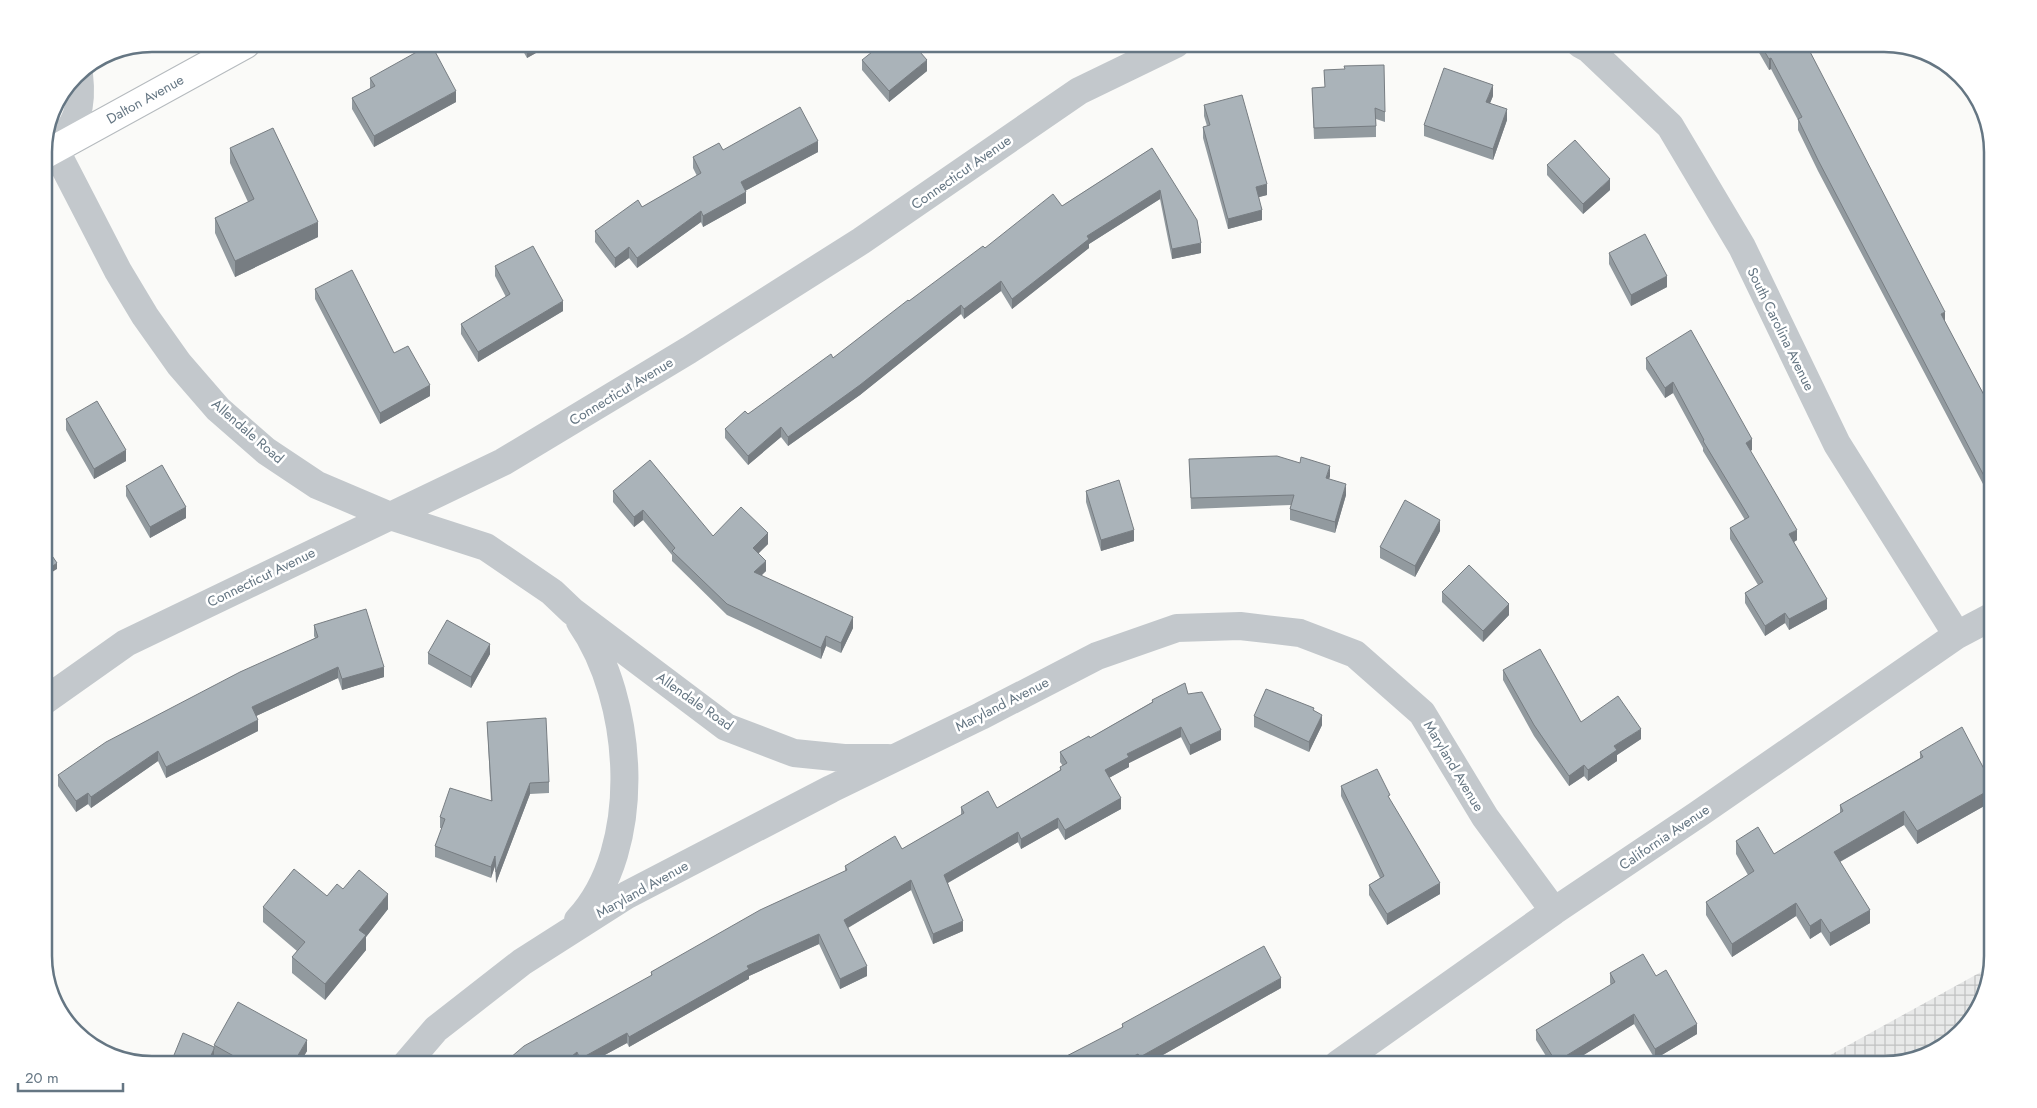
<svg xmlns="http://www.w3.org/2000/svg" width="2037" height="1108" font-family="Jost,sans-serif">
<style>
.industrial{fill:url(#industrial-grid)}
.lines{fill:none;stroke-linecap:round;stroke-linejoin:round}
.primary-casing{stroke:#b5babe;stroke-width:30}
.minor{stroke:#c3c8cc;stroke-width:28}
.tertiary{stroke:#c3c8cc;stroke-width:28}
.primary{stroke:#fff;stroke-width:28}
.wall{fill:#929a9f}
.shaded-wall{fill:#777d82}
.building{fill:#aab3b9;stroke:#777d82}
.labels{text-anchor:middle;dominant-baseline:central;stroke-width:5;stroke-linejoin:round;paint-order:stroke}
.street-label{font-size:14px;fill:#657683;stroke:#fff}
.rim{fill:none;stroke:#657683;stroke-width:2.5}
</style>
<defs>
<pattern id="industrial-grid" width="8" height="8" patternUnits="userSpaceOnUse" patternTransform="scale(1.25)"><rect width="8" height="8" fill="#e8e9e9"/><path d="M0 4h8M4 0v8" fill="none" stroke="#c0c1c2"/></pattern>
</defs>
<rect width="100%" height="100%" fill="#fafaf8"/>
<path class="industrial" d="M 1990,967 L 1982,1004 L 1945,1046 L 1884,1064 L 1814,1064 Z"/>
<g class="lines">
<defs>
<path id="primary" d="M 44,155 L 246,44"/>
</defs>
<use href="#primary" class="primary-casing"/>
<path class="minor" d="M 1580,44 L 1589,49 L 1670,126 L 1742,247 L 1837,444 L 1957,635
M 55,149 L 118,271 L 145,316 L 179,364 L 218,409 L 266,451 L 317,485 L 390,516 L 486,547 L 552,592 L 572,611 L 726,727 L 794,753 L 844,758 L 888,758
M 44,701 L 126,643 L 503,462 L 689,350 L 861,241 L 1079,91 L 1176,44
M 578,920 C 645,848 634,699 580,622
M 406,1064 L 436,1029 L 522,962 L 627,895 L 831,789 L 981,716 L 1097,656 L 1177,628 L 1240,626 L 1300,633 L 1355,654 L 1422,713 L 1485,817 L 1554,911
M 1338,1064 L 1554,911 L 1697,815 L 1957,635 L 1993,616"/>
<path class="tertiary" d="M 47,133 L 55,149 C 77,122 83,109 79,74"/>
<use href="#primary" class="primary"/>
</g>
<path class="wall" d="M 519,44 L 552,44 L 527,58 Z
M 1754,44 L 1806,44 L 1945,322 L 1993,412 L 1993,503 L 1818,171 L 1798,130 L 1798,120 L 1771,69 L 1769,70 Z
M 862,60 L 927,71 L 889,102 L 862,70 Z
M 1324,70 L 1385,112 L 1385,122 L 1376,119 L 1376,137 L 1314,139 L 1312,88 L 1325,87 Z
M 370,78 L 456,102 L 374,147 L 352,109 L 352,98 L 370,89 Z
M 1493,96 L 1490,103 L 1507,120 L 1493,160 L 1424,136 L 1424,125 Z
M 1204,105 L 1267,195 L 1258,197 L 1262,220 L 1228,229 L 1203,138 L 1203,127 L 1207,126 L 1204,116 Z
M 230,148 L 318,237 L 235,277 L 215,233 L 215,218 L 248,202 L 230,163 Z
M 1152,148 L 1201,253 L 1172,259 L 1160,199 L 1089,244 L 1089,248 L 1012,309 L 1001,291 L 964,319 L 961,314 L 860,395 L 788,446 L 781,437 L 748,465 L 725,438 L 725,429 L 833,358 L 909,301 L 985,248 L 1062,206 Z
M 723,150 L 818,152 L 745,191 L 746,203 L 703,227 L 701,222 L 637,268 L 629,258 L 615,268 L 595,242 L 595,231 L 642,207 L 697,176 L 693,168 L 693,157 Z
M 1547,165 L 1610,190 L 1583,214 L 1547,175 Z
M 1609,253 L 1667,287 L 1631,306 L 1609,264 Z
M 495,266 L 563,311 L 478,362 L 461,334 L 461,324 L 506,297 L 495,276 Z
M 315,289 L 430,396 L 380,424 L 315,299 Z
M 1646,358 L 1752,450 L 1750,451 L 1797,540 L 1794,542 L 1827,609 L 1789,630 L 1785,623 L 1765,636 L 1745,603 L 1745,593 L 1758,585 L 1730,539 L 1730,528 L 1745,520 L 1703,451 L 1703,448 L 1673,393 L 1665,398 L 1646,369 Z
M 66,419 L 126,461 L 94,479 L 66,430 Z
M 1189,459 L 1330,476 L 1329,479 L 1346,495 L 1335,533 L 1290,520 L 1290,509 L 1291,505 L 1191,509 Z
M 126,486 L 186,518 L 150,538 L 126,496 Z
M 613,491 L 713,536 L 768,544 L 758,553 L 766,571 L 761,575 L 853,628 L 841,653 L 826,646 L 821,659 L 727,615 L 672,561 L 672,555 L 643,520 L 634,527 L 613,502 Z
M 1086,491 L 1134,541 L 1101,551 L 1086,502 Z
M 1440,531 L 1415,577 L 1380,558 L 1380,547 Z
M 1442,592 L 1509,615 L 1483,642 L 1442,602 Z
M 314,625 L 384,677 L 342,690 L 338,678 L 256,716 L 258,731 L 166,778 L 158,761 L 91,808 L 88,804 L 76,812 L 58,786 L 58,775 L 315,638 L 314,636 Z
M 428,653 L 490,654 L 471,688 L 428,664 Z
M 1503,670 L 1581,722 L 1641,739 L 1617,755 L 1617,761 L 1588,781 L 1584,776 L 1569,786 L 1534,736 L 1503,680 Z
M 1188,694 L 1221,740 L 1190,755 L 1181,737 L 1129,763 L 1129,767 L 1109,778 L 1121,809 L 1065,840 L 1058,828 L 1021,849 L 1018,842 L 948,883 L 963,931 L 933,944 L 911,890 L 848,928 L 867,976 L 840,989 L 819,944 L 749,976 L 749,979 L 629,1047 L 627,1043 L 588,1064 L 578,1064 L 577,1062 L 503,1064 L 651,976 L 651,972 L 845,871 L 845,866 L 902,849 L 961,815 L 961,807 L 997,808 L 1060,770 L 1060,767 L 1063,766 L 1060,762 L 1060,752 L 1090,738 L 1152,702 L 1152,700 Z
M 1254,716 L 1322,725 L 1309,752 L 1254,727 Z
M 487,722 L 549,782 L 549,793 L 530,794 L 496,883 L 495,866 L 491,878 L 435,857 L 435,846 L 442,828 L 440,828 L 440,817 L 491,801 Z
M 1920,752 L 1993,786 L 1993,801 L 1917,844 L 1904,825 L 1840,862 L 1870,923 L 1830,946 L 1821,932 L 1810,939 L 1796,916 L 1732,957 L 1706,915 L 1706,902 L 1748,875 L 1736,854 L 1736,841 L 1774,854 L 1840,813 L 1840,805 L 1920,758 Z
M 1341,786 L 1390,801 L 1440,894 L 1387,925 L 1369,895 L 1369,885 L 1380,878 L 1341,796 Z
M 343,889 L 388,909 L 366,937 L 366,950 L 325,1000 L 292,973 L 292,957 L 297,951 L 263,922 L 263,907 L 327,896 Z
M 1610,973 L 1656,976 L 1697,1034 L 1655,1059 L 1634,1024 L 1569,1064 L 1551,1064 L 1536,1040 L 1536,1030 L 1611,985 L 1610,983 Z
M 1281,988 L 1147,1064 L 1055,1064 L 1055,1062 L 1122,1028 L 1122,1024 Z
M 214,1045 L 307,1051 L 299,1064 L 229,1064 L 214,1056 L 214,1055 L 210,1064 L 172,1064 L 172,1060 L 214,1047 Z"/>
<path class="shaded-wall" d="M 533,44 L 552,44 L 527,58 L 527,47 Z
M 1771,58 L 1771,69 L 1769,70 L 1769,59 Z
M 927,60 L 927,71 L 889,102 L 889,91 Z
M 1493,85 L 1493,96 L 1486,113 L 1486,102 Z
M 456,91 L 456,102 L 374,147 L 374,136 Z
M 1507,109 L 1507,120 L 1493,160 L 1493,149 Z
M 818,141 L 818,152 L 741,193 L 741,182 Z
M 1610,179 L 1610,190 L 1583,214 L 1583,204 Z
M 1267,184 L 1267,195 L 1256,198 L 1256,187 Z
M 1160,190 L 1160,199 L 1089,244 L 1089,248 L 1012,309 L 1012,299 L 1087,236 Z
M 746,192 L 746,203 L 703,227 L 703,216 Z
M 1262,210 L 1262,220 L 1228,229 L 1228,219 Z
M 701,211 L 701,222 L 637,268 L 637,258 Z
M 318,222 L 318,237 L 235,277 L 235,261 Z
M 1201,243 L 1201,253 L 1172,259 L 1172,249 Z
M 629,247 L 629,258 L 615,268 L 615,258 Z
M 1667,276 L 1667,287 L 1631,306 L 1631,295 Z
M 1001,281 L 1001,291 L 964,319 L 964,309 Z
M 52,293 L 52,304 L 44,308 L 44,316 L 44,298 Z
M 563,301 L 563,311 L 478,362 L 478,352 Z
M 961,305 L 961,314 L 860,395 L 788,446 L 788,437 Z
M 1945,312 L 1945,323 L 1941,314 Z
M 1673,382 L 1673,393 L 1665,398 L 1665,388 Z
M 430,385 L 430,396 L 380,424 L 380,413 Z
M 781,427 L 781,437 L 748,465 L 748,456 Z
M 1752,439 L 1752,450 L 1746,453 L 1746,443 Z
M 126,450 L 126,461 L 94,479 L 94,469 Z
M 1330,466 L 1330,476 L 1326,489 L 1326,478 Z
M 1346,484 L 1346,495 L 1335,533 L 1335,522 Z
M 186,507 L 186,518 L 150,538 L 150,527 Z
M 643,510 L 643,520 L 634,527 L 634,517 Z
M 1440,520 L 1440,531 L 1415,577 L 1415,566 Z
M 1134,530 L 1134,541 L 1101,551 L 1101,540 Z
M 1797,530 L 1797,540 L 1789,545 L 1789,534 Z
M 768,533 L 768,544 L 753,559 L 753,548 Z
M 766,561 L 766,571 L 754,583 L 754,572 Z
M 57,563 L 57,569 L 44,577 L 44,572 Z
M 1827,599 L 1827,609 L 1789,630 L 1789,619 Z
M 1509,604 L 1509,615 L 1483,642 L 1483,631 Z
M 1785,613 L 1785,623 L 1765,636 L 1765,626 Z
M 853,617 L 853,628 L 841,653 L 841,643 Z
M 826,636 L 826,646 L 821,659 L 821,648 Z
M 490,644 L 490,654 L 471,688 L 471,677 Z
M 338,667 L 338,678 L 252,718 L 252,707 Z
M 384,667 L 384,677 L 342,690 L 342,679 Z
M 1322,715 L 1322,725 L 1309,752 L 1309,742 Z
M 258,720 L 258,731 L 166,778 L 166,767 Z
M 1181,727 L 1181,737 L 1129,763 L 1129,767 L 1105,780 L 1105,770 L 1127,754 Z
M 1641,729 L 1641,739 L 1617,755 L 1617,761 L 1588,781 L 1588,770 L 1614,746 Z
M 1221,730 L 1221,740 L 1190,755 L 1190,745 Z
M 158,751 L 158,761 L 91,808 L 91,797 Z
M 1584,765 L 1584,776 L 1569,786 L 1569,776 Z
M 530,783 L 530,794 L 496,883 L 496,872 Z
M 1993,788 L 1993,801 L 1917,844 L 1917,831 Z
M 88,793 L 88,804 L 76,812 L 76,801 Z
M 1121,798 L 1121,809 L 1065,840 L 1065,830 Z
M 1904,811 L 1904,825 L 1834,865 L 1834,852 Z
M 1058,818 L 1058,828 L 1021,849 L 1021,839 Z
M 1018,832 L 1018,842 L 944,885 L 944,875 Z
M 45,851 L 45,862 L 44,863 L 44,853 Z
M 495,856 L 495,866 L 491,878 L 491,867 Z
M 911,880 L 911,890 L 844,930 L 844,920 Z
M 1440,883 L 1440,894 L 1387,925 L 1387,914 Z
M 388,894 L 388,909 L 366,937 L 366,950 L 325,1000 L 325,984 L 359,930 Z
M 1796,903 L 1796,916 L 1732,957 L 1732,944 Z
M 1870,910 L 1870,923 L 1830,946 L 1830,933 Z
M 1821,919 L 1821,932 L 1810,939 L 1810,926 Z
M 963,921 L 963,931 L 933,944 L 933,934 Z
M 819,934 L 819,944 L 749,976 L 749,979 L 629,1047 L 629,1037 L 747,966 Z
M 867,966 L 867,976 L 840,989 L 840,979 Z
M 1281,978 L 1281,988 L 1147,1064 L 1140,1064 L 1140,1057 Z
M 1634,1014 L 1634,1024 L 1569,1064 L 1556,1064 L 1556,1062 Z
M 1697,1024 L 1697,1034 L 1655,1059 L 1655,1049 Z
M 627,1033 L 627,1043 L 588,1064 L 580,1064 L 580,1059 Z
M 307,1040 L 307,1051 L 299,1064 L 293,1064 Z
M 214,1049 L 214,1055 L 210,1064 L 207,1064 Z
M 577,1052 L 577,1062 L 574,1064 L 562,1064 Z
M 1138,1054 L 1138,1064 L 1118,1064 Z"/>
<path class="building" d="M 431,44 L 456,91 L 374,136 L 352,98 L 375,86 L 370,78 Z
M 525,44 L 533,44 L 527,47 Z
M 882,44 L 913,44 L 927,60 L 889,91 L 862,60 Z
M 1760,44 L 1806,44 L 1945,312 L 1941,314 L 1993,412 L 1993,493 L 1818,160 L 1798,119 L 1802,117 L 1771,58 L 1769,59 Z
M 1384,65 L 1385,112 L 1375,108 L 1376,126 L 1314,128 L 1312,88 L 1325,87 L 1324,70 L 1345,69 L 1344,66 Z
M 1444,68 L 1493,85 L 1486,102 L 1507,109 L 1493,149 L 1424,125 Z
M 1242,95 L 1267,184 L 1256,187 L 1262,210 L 1228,219 L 1203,127 L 1210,125 L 1204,105 Z
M 800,107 L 818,141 L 741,182 L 746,192 L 703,216 L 701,211 L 637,258 L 629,247 L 615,258 L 595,231 L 638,200 L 642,207 L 701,173 L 693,157 L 719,143 L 723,150 Z
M 273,128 L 318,222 L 235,261 L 215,218 L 254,199 L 230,148 Z
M 1575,140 L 1610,179 L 1583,204 L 1547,165 Z
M 1152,148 L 1197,220 L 1201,243 L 1172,249 L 1160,190 L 1087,236 L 1089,239 L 1012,299 L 1001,281 L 964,309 L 961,305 L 860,385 L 788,437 L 781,427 L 748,456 L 725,429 L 745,411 L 748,414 L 831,354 L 833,358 L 908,300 L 909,301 L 983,246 L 985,248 L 1053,194 L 1062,206 Z
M 1645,234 L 1667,276 L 1631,295 L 1609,253 Z
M 533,246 L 563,301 L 478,352 L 461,324 L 510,294 L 495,266 Z
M 352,270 L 394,353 L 408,346 L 430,385 L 380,413 L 315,289 Z
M 44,278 L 52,293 L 44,298 Z
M 1691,330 L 1752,439 L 1746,443 L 1797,530 L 1789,534 L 1827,599 L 1789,619 L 1785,613 L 1765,626 L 1745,593 L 1763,582 L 1730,528 L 1749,517 L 1703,441 L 1704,440 L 1673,382 L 1665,388 L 1646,358 Z
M 97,401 L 126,450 L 94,469 L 66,419 Z
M 1277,456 L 1300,463 L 1301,457 L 1330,466 L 1326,478 L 1346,484 L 1335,522 L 1290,509 L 1294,495 L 1191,498 L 1189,459 Z
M 650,460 L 713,536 L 741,507 L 768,533 L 753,548 L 766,561 L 754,572 L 853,617 L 841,643 L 826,636 L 821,648 L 727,604 L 672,551 L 675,548 L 643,510 L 634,517 L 613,491 Z
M 162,465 L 186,507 L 150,527 L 126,486 Z
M 1119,480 L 1134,530 L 1101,540 L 1086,491 Z
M 1405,500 L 1440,520 L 1415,566 L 1380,547 Z
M 44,544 L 57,563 L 44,572 Z
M 1469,565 L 1509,604 L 1483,631 L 1442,592 Z
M 366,609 L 384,667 L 342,679 L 338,667 L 252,707 L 258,720 L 166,767 L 158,751 L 91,797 L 88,793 L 76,801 L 58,775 L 106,742 L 240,672 L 318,637 L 314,625 Z
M 447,620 L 490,644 L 471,677 L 428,653 Z
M 1540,649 L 1581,722 L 1618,696 L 1641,729 L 1614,746 L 1617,750 L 1588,770 L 1584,765 L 1569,776 L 1534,725 L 1503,670 Z
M 1185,683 L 1188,694 L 1202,692 L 1221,730 L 1190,745 L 1181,727 L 1127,754 L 1129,757 L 1105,770 L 1121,798 L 1065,830 L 1058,818 L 1021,839 L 1018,832 L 944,875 L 963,921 L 933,934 L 911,880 L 844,920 L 867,966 L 840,979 L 819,934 L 747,966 L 749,969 L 629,1037 L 627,1033 L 580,1059 L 577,1052 L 562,1064 L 503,1064 L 524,1046 L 652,975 L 651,972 L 760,910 L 847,870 L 845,866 L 895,836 L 902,849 L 964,813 L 961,807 L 988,791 L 997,808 L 1061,770 L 1060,767 L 1067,763 L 1060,752 L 1089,736 L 1090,738 L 1153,702 L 1152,700 Z
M 1266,689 L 1314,708 L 1313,710 L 1322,715 L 1309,742 L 1254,716 Z
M 546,718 L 549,782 L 530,783 L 496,872 L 495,856 L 491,867 L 435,846 L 445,819 L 440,817 L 450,788 L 492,801 L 487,722 Z
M 1962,727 L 1993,786 L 1993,788 L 1917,831 L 1904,811 L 1834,852 L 1870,910 L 1830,933 L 1821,919 L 1810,926 L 1796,903 L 1732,944 L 1706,902 L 1754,871 L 1736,841 L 1758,827 L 1774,854 L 1843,811 L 1840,805 L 1923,757 L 1920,752 Z
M 1377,769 L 1390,795 L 1388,796 L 1440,883 L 1387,914 L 1369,885 L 1384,876 L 1341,786 Z
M 294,869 L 327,896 L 337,884 L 343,889 L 359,870 L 388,894 L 359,930 L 366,935 L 325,984 L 292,957 L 305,942 L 263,907 Z
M 1264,946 L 1281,978 L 1140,1057 L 1138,1054 L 1118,1064 L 1056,1064 L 1055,1062 L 1123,1027 L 1122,1024 Z
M 1643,954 L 1656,976 L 1666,970 L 1697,1024 L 1655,1049 L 1634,1014 L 1556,1062 L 1536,1030 L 1615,982 L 1610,973 Z
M 238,1002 L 307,1040 L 293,1064 L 275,1064 L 271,1062 L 270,1064 L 248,1064 L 214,1045 Z
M 183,1033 L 214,1047 L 214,1049 L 207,1064 L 181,1064 L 172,1060 Z"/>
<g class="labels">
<g class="street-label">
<text transform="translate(145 99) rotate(-29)">Dalton Avenue</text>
<text transform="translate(961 172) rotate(-35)">Connecticut Avenue</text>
<text transform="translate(1781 329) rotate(64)">South Carolina Avenue</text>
<text transform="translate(621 391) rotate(-31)">Connecticut Avenue</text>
<text transform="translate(248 431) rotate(41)">Allendale Road</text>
<text transform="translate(261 577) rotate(-26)">Connecticut Avenue</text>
<text transform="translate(695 701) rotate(35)">Allendale Road</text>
<text transform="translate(1002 704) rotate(-27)">Maryland Avenue</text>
<text transform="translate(1454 766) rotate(59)">Maryland Avenue</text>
<text transform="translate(1664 837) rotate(-34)">California Avenue</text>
<text transform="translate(642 889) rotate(-29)">Maryland Avenue</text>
</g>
</g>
<path d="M0 0H2037V1108H0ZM152 52H1884A100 100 0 0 1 1984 152V956A100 100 0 0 1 1884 1056H152A100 100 0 0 1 52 956V152A100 100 0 0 1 152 52Z" fill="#fff" fill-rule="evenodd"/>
<path class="rim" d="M152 52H1884A100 100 0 0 1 1984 152V956A100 100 0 0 1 1884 1056H152A100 100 0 0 1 52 956V152A100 100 0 0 1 152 52Z"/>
<path d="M18 1083v8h105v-8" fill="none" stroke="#657683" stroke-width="2.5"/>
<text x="25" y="1083" font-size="15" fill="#657683" stroke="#ffffff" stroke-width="4" paint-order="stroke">20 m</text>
</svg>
